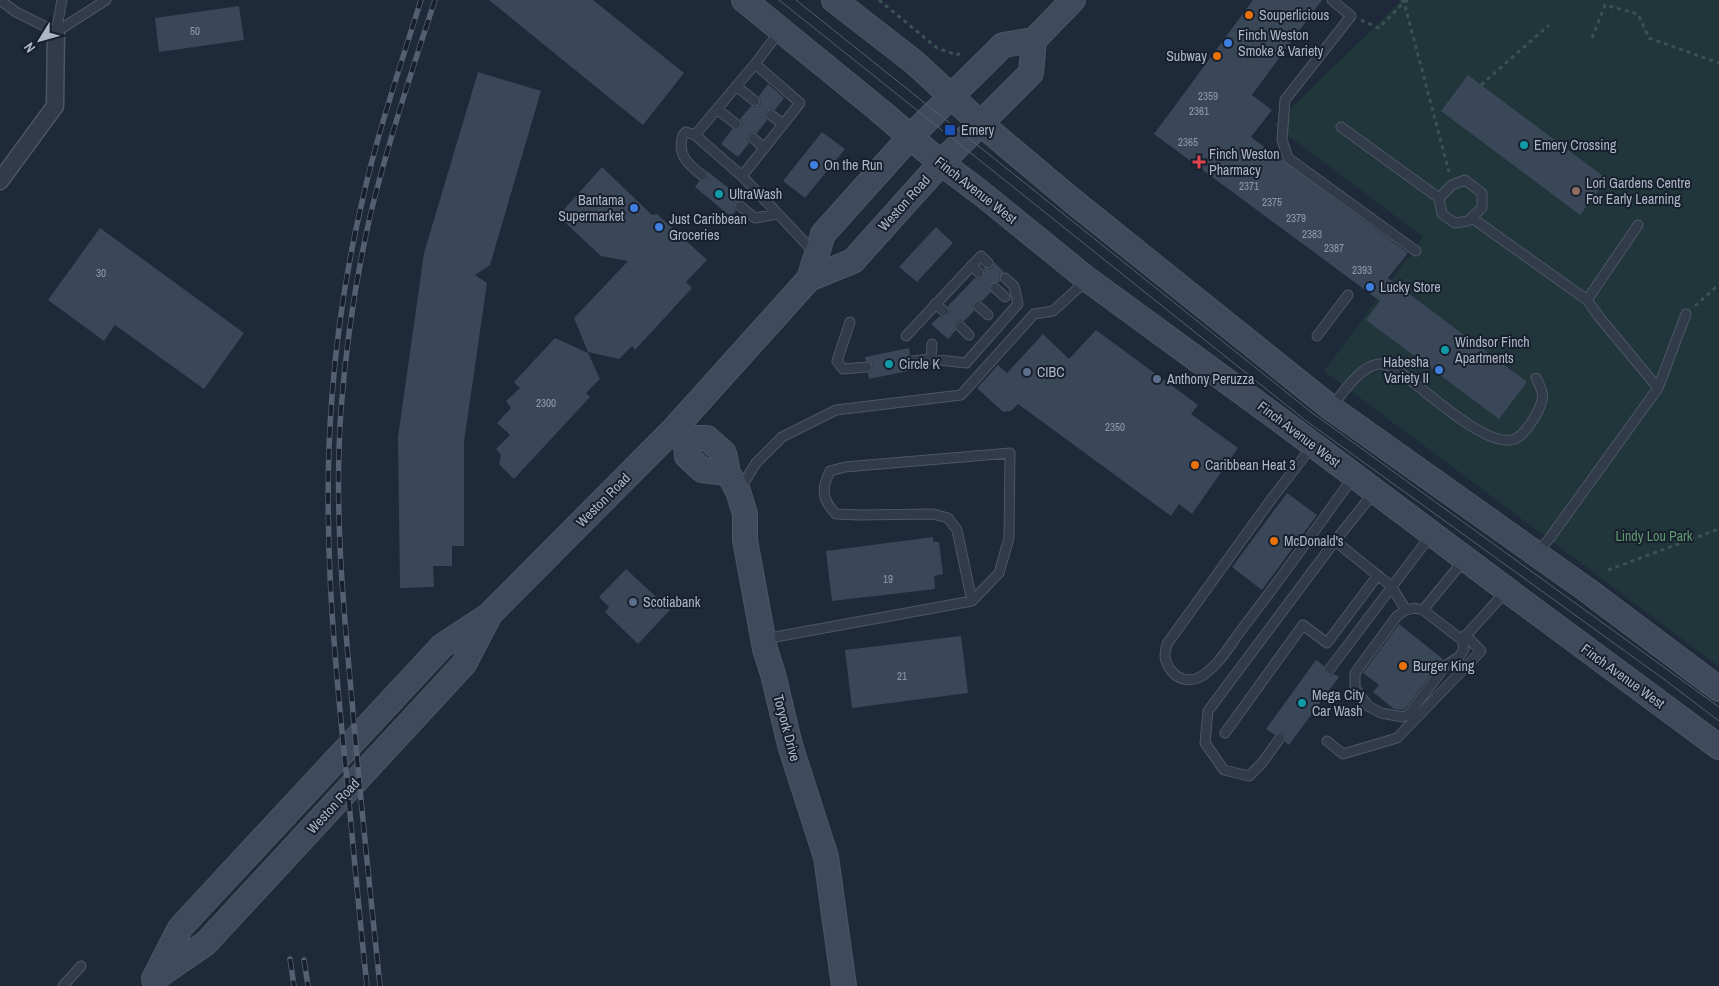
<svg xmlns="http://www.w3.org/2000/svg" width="1719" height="986" font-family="'Archivo Narrow',sans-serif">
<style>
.green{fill:#20363a}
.building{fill:#3a4759}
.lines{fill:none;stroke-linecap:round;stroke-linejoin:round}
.lane-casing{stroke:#4d5664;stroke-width:11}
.street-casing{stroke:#4d5664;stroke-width:19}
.secondary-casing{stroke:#4d5664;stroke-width:26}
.path{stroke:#3b5254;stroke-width:3;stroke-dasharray:4 4;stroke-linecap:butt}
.lane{stroke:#323b49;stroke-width:9}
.street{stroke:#323b49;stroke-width:16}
.secondary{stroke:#404a5d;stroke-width:24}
.tram{stroke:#545f71;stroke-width:1}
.rail-casing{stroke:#545f71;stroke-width:5.5}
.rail{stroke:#18202e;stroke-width:4;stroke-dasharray:11;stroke-linecap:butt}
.food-dot{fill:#e8710a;stroke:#18202e;stroke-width:2}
.shop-dot{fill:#3f7fe0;stroke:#18202e;stroke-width:2}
.transit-dot{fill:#1a4fb4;stroke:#18202e;stroke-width:2}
.culture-dot{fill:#0f9aa8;stroke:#18202e;stroke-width:2}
.health-dot{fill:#e0444e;stroke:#18202e;stroke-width:2}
.education-dot{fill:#8d6e63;stroke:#18202e;stroke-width:2}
.service-dot{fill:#5c6f8a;stroke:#18202e;stroke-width:2}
.labels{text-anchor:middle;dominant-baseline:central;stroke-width:4;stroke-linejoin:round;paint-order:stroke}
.number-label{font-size:11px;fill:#909aab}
.poi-label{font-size:14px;fill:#acb6c6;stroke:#18202e;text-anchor:start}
.street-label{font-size:14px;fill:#acb6c6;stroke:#18202e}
.park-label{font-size:14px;fill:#629870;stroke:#18202e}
</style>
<rect width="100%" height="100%" fill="#1e2939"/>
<path class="green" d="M 1402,0 L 1719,0 L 1719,667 L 1324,371 L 1423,237 L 1274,125 Z"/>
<path class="building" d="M 489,0 L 593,0 L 684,73 L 643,125 Z
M 1253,0 L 1322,0 L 1252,95 L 1272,110 L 1251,137 L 1408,253 L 1388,278 L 1527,382 L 1499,419 L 1366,320 L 1380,301 L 1154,134 Z
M 239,6 L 244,40 L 159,52 L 155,18 Z
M 478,72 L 541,91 L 490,265 L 475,275 L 487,283 L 464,442 L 464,546 L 452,546 L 452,566 L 433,566 L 434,587 L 400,588 L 398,437 L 424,253 Z
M 1468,75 L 1607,179 L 1580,215 L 1441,111 Z
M 768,84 L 784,98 L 775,110 L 771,109 L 766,111 L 765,115 L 767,120 L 757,133 L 752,132 L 748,134 L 747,139 L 749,143 L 738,157 L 721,144 L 732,129 L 736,130 L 741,128 L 742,124 L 740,119 L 751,106 L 755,107 L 760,105 L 761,101 L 759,96 Z
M 822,132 L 845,149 L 805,198 L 783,181 Z
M 602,167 L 652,215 L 657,214 L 707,260 L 686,282 L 692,288 L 635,350 L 632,346 L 619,359 L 588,352 L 574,318 L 628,261 L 601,256 L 558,216 Z
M 707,171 L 744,200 L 738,200 L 735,203 L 734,208 L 736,211 L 731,217 L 695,187 L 699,181 L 703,182 L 708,180 L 709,176 Z
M 936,227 L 953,243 L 917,282 L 899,267 Z
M 100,228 L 244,333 L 204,389 L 115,325 L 104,341 L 48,300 Z
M 994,262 L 1004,272 L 999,276 L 1000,282 L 991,284 L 989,287 L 991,292 L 982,301 L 979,300 L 974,302 L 972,305 L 974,311 L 964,321 L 959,320 L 955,322 L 954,327 L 956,330 L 948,339 L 931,324 L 940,316 L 944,317 L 949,315 L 950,311 L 948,306 L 975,278 L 980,279 L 983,277 L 985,272 L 983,268 L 990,269 L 993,267 Z
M 1096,330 L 1198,405 L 1191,414 L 1238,448 L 1192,514 L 1179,504 L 1171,516 L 1018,404 L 1011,411 L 1003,412 L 977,388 L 998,365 L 1007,373 L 1043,334 L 1069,359 Z
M 555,338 L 588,353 L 600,379 L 586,393 L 590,397 L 514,479 L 499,464 L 501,455 L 496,449 L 510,435 L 497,423 L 511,408 L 506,401 L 520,388 L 514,382 Z
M 909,348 L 910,355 L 907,358 L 906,362 L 909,366 L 913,367 L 913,370 L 869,379 L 868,373 L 872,370 L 873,366 L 870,362 L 866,361 L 865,357 Z
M 1287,493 L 1317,515 L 1262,590 L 1232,567 Z
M 933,537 L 933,542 L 939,542 L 943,574 L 934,576 L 935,589 L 832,601 L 826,551 Z
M 626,569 L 670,610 L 638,644 L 605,612 L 609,607 L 599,597 Z
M 1399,624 L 1443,659 L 1405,709 L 1402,710 L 1394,709 L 1373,692 L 1379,685 L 1363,673 Z
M 961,636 L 968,693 L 852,708 L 845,650 Z
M 1316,660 L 1324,666 L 1323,672 L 1326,675 L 1331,676 L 1334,674 L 1339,677 L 1289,745 L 1285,742 L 1286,738 L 1284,733 L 1280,732 L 1275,735 L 1266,729 Z"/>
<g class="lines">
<defs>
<path id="lane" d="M 0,0 L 16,12 L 56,32
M 1332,0 L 1351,16 L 1285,100 L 1282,140 L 1288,158 L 1416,251
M 780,31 L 755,64 L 800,103 L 742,176 L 815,253
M 56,32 L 106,0
M 56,32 L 62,0
M 736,86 L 755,101
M 717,109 L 736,124
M 771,115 L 783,124
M 1341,127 L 1439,198 L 1442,214 L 1455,223 L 1468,221 L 1482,208 L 1482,193 L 1465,180 L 1452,185 L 1439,198
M 695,135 L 755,64
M 753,138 L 764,148
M 703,176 C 689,165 676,155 683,135 L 686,132 L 695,135 L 742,176
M 740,206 L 755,218 L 778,214
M 1472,218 L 1587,300
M 972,265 L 979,273
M 995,288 L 1005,297
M 935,304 L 944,311
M 978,306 L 988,315
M 850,322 L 837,361 L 843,369 L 867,367
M 960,326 L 969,335
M 906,336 L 981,256 L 988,263
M 1317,336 L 1348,295
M 931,359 L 932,344
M 912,361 L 931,359 L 966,363 L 1018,304 L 1014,286 L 1005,278
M 1658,388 L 1686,314
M 1331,408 C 1341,395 1362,363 1381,364 C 1393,365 1405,376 1414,383 C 1434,398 1490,449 1515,439 C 1525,434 1532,422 1537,413 C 1545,397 1544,393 1536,378
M 1313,445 L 1270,501 L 1167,644 C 1164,654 1164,661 1170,669 C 1177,679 1189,683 1200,677 C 1218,667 1230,645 1242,629 C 1281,579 1317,527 1354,476
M 740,489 L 756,463 L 782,437 L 836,410 L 961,395 L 1034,314 L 1053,311 L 1086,281
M 1335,541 L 1391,586 L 1406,610
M 1537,553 L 1549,539 L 1658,388 L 1600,318 L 1587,300 L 1638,225
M 1415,608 L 1423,610 L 1462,640 L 1464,649 L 1459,657 L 1446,665 L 1409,714 L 1403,717 L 1381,713 L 1368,706 L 1355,688 L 1355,673 L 1397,616 L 1406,610 Z
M 1423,610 L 1464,560
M 764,639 L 972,601 L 957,530 L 948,518 L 933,514 L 859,515 L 836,514 C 822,500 821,489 830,471 L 845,467 L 1010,453 L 1009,538 L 999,573 L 972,601
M 1462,640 L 1507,590
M 1329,670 L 1431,535
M 1225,733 L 1303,625 L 1327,643 L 1378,575
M 1280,738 L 1262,763 L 1249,776 L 1224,770 L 1205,743 L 1208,711 L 1335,541 L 1375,491
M 1327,741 L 1343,754 L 1397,738 L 1481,651 L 1465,635
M 63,986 L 81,966"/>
<path id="street" d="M 0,181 L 55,106 L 56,32"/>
<path id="secondary" d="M 744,0 L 879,110 L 941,163 L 981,193 L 1087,279 L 1280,420 L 1507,590 L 1719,747
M 834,0 L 914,62 L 980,123 L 1074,202 L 1331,408 L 1587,590 L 1719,689
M 809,279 L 853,261 L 941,163 L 1031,73 L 1034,40
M 685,438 L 707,438 L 724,453 L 728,473 L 738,491 L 745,514 L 745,540 L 765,649 L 773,674 L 790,745 L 826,857 L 844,986
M 685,438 L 687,456 L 702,470 L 728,473
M 157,977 L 206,943 L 464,664 L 489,616
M 154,979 L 180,928 L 442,646 L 489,615 L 674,429 L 809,279 L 823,234 L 911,136 L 1003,45 L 1034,40 L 1073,0"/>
</defs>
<use href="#lane" class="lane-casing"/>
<use href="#street" class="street-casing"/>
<use href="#secondary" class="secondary-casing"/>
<path class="path" d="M 879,0 L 937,48 L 957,55 L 962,52
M 1401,0 L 1404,2 L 1449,172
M 1361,20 L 1379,28 L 1404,2 L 1410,0
M 1592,38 L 1605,5 L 1638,14 L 1649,38 L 1719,63
M 1481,85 L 1549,25
M 1695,306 L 1715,288 L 1719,286
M 1608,570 L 1719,529"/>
<use href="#lane" class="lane"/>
<use href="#street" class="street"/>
<use href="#secondary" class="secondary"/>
<path class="tram" d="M 779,0 L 1305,420 L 1665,680 L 1719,721
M 796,0 L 1311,412 L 1719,707"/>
<defs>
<path id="rail" d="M 290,959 L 294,986
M 304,960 L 308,986
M 367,986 C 359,914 353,843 346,771 C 333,646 322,521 332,396 C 337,331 347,266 362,202 C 377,134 400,67 421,0
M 380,986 C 370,891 360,796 352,701 C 343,604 334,508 341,410 C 346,344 356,277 371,212 C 389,140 412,70 435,0"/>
</defs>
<use href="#rail" class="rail-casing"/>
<use href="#rail" class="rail"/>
</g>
<g class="food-dot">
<circle cx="1249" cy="15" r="5"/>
<circle cx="1217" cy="56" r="5"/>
<circle cx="1195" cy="465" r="5"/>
<circle cx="1274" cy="541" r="5"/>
<circle cx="1403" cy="666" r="5"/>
</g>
<g class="shop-dot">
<circle cx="1228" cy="43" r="5"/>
<circle cx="814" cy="165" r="5"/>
<circle cx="634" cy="208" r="5"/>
<circle cx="659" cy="227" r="5"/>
<circle cx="1370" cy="287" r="5"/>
<circle cx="1439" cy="370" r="5"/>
</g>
<rect class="transit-dot" x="944" y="124" width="12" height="12" rx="2.5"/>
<g class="culture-dot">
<circle cx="1524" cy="145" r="5"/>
<circle cx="719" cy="194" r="5"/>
<circle cx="1445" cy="350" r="5"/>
<circle cx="889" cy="364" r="5"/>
<circle cx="1302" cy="703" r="5"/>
</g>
<path class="health-dot" d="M1196.5 154.5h5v5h5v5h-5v5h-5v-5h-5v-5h5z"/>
<circle class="education-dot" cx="1576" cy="191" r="5"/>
<g class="service-dot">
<circle cx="1027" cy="372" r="5"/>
<circle cx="1157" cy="379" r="5"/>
<circle cx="633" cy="602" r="5"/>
</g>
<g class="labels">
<g class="number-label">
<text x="195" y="31">50</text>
<text x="1208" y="96">2359</text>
<text x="1199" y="111">2361</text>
<text x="1188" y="142">2365</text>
<text x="1249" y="186">2371</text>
<text x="1272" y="202">2375</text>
<text x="1296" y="218">2379</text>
<text x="1312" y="234">2383</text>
<text x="1334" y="248">2387</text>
<text x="1362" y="270">2393</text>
<text x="101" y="273">30</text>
<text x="546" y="403">2300</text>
<text x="1115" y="427">2350</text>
<text x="888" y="579">19</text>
<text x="902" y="676">21</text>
</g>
<g class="poi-label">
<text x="1259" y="15">Souperlicious</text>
<text x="1238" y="35">Finch Weston<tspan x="1238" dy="16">Smoke &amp; Variety</tspan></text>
<text x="1207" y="56" text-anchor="end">Subway</text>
<text x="961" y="130">Emery</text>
<text x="1534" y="145">Emery Crossing</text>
<text x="1209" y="154">Finch Weston<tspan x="1209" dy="16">Pharmacy</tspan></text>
<text x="824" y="165">On the Run</text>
<text x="1586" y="183">Lori Gardens Centre<tspan x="1586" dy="16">For Early Learning</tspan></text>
<text x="729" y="194">UltraWash</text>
<text x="624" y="200" text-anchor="end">Bantama<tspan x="624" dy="16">Supermarket</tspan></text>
<text x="669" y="219">Just Caribbean<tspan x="669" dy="16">Groceries</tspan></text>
<text x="1380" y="287">Lucky Store</text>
<text x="1455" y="342">Windsor Finch<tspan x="1455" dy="16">Apartments</tspan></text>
<text x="1429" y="362" text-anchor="end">Habesha<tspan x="1429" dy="16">Variety II</tspan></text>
<text x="899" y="364">Circle K</text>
<text x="1037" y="372">CIBC</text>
<text x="1167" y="379">Anthony Peruzza</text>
<text x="1205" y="465">Caribbean Heat 3</text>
<text x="1284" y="541">McDonald's</text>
<text x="643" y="602">Scotiabank</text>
<text x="1413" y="666">Burger King</text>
<text x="1312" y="695">Mega City<tspan x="1312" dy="16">Car Wash</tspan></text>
</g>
<g class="street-label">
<text transform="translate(976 190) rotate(38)">Finch Avenue West</text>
<text transform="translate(904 203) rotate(-48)">Weston Road</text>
<text transform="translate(1299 434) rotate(37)">Finch Avenue West</text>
<text transform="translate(603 500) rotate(-45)">Weston Road</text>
<text transform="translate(1623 676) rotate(36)">Finch Avenue West</text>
<text transform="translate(787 728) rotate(75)">Toryork Drive</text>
<text transform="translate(333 806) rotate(-47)">Weston Road</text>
</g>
<g class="park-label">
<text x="1654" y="536">Lindy Lou Park</text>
</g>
</g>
<g transform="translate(40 40) rotate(233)" stroke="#18202e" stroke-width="4" paint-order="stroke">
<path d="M0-4L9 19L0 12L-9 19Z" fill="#acb6c6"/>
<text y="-8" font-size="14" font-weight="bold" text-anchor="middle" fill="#acb6c6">N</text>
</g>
</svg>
